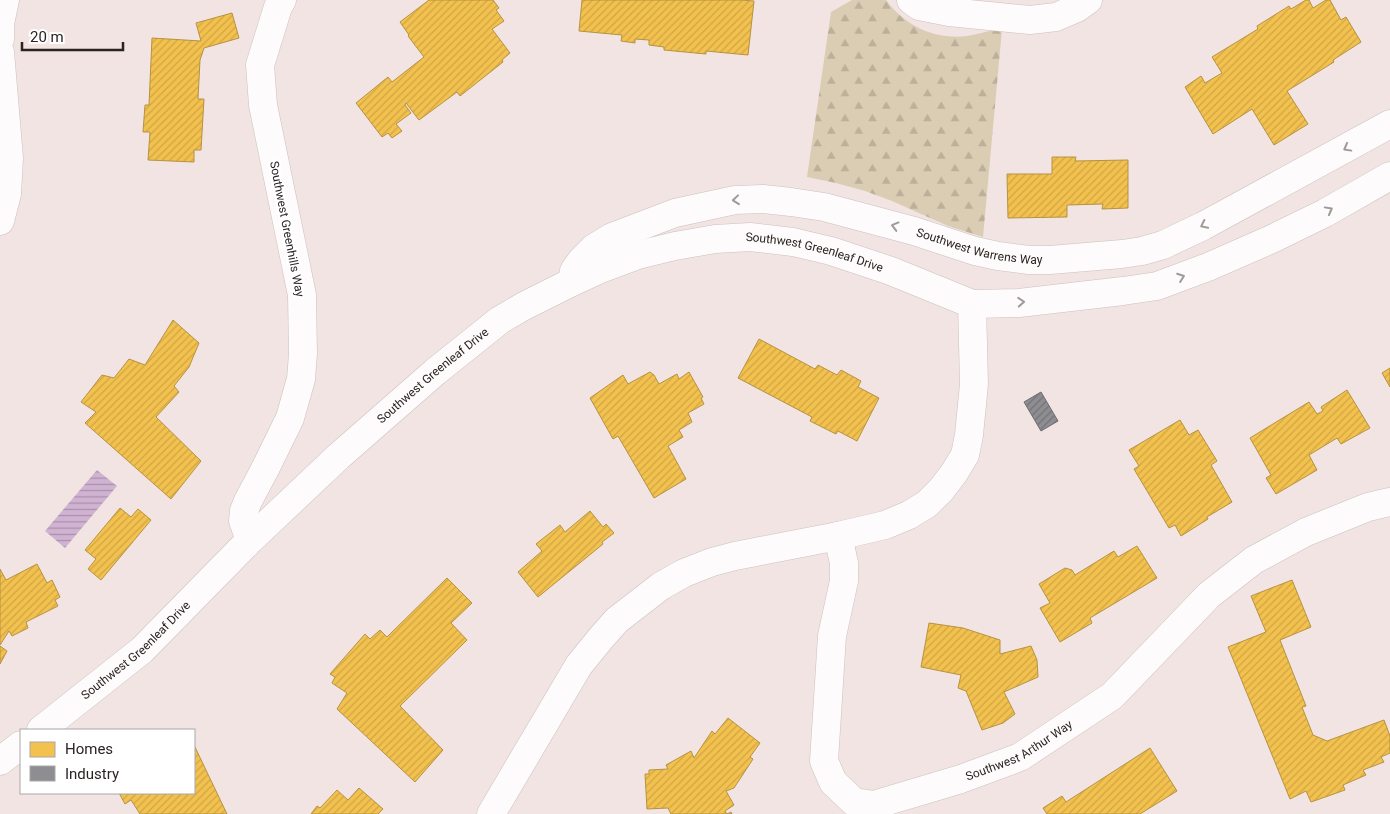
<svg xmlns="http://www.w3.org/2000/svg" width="1390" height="814" font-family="Roboto,sans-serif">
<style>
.forest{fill:url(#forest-firs)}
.water{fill:url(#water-rules)}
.homes{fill:url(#homes-hatch);stroke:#b69241}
.industry{fill:url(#industry-hatch);stroke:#706d70}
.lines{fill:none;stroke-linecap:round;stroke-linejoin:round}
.street-casing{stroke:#cbc1bf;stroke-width:29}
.street{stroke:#fdfbfb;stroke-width:28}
.oneway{stroke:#9e9a99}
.labels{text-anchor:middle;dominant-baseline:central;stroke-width:5;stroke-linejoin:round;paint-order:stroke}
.street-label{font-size:12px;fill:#2b2322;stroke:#fff}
</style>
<defs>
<pattern id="forest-firs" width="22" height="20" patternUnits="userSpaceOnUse" patternTransform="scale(1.25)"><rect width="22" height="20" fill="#dbcdb4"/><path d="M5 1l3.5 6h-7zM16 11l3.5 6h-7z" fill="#bcb09a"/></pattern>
<pattern id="water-rules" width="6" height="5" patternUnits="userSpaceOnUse" patternTransform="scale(1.25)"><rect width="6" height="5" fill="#d0b3d2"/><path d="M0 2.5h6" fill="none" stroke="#a991aa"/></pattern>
<pattern id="homes-hatch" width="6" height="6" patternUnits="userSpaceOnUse" patternTransform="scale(1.25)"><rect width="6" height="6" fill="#f2c14e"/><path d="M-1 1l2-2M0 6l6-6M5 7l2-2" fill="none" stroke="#d0a644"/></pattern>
<pattern id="industry-hatch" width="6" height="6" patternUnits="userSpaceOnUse" patternTransform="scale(1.25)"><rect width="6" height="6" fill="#8d8d92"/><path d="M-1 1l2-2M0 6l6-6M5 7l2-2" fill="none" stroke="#737377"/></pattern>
</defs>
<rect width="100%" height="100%" fill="#f1e4e2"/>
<path class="forest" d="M 852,0 L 886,0 C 905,26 935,40 967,36 C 979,34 990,30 1002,29 L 983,237 L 948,226 L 892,201 L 865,191 L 836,183 L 807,177 L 831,12 Z"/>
<path class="water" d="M 97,470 L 117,486 L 65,548 L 45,531 Z"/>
<path class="homes" d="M 429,0 L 493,0 L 499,8 L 496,10 L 504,21 L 492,29 L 510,53 L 502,60 L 503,62 L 460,96 L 457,92 L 419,120 L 406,103 L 405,105 L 411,113 L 396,124 L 402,131 L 392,138 L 388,133 L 382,137 L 356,103 L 388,77 L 392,82 L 424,57 L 408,36 L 409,35 L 400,22 Z
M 582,0 L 741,0 L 754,1 L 748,55 L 706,51 L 706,54 L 664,50 L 664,47 L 649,45 L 649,40 L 635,39 L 635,43 L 621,41 L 622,35 L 579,31 Z
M 1306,0 L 1309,0 L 1313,8 L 1326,0 L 1330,0 L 1341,20 L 1346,17 L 1361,42 L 1333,60 L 1334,62 L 1287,91 L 1308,124 L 1274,145 L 1252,109 L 1213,134 L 1185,87 L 1201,76 L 1205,83 L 1222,73 L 1212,57 L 1258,29 L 1257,26 L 1289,6 L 1291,9 Z
M 232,13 L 239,38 L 204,48 L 200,60 L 198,99 L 204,99 L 201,150 L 194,150 L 194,162 L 148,160 L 150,132 L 143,132 L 145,105 L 149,105 L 152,38 L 201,41 L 196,23 Z
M 1052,157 L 1076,157 L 1075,161 L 1128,160 L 1128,208 L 1102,209 L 1103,204 L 1067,205 L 1067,217 L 1008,218 L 1007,174 L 1052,174 Z
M 173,320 L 199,343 L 189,367 L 174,386 L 179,392 L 156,417 L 201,461 L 171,499 L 85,423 L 96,412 L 81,402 L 102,375 L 114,378 L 129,359 L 145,365 Z
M 759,339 L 815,369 L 818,365 L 837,375 L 841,370 L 861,381 L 858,387 L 879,398 L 857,441 L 838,431 L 836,434 L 810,421 L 812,417 L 738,378 Z
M 1390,368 L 1390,387 L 1382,373 Z
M 650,372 L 654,375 L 659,384 L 677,374 L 679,379 L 689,372 L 703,397 L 701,398 L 704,404 L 688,413 L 692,422 L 679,430 L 683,437 L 668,446 L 686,479 L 654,498 L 618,436 L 613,439 L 590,398 L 623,375 L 628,384 Z
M 1347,390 L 1370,428 L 1341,444 L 1337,438 L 1309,455 L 1317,470 L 1276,494 L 1266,478 L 1271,475 L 1250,438 L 1309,402 L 1317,414 L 1323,411 L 1321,407 Z
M 1180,420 L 1189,435 L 1198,430 L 1217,461 L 1211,465 L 1232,502 L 1207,517 L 1208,519 L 1181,536 L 1175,525 L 1169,528 L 1134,469 L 1139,466 L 1129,450 Z
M 120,508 L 131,517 L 138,509 L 151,520 L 101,580 L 88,569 L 96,559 L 85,550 Z
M 590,511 L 603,527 L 606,524 L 614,533 L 602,542 L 603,544 L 538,597 L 518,572 L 542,551 L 536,544 L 560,525 L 565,532 Z
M 1137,546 L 1157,578 L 1090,618 L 1092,623 L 1060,642 L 1040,608 L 1050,603 L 1039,584 L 1065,568 L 1072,570 L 1075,575 L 1114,551 L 1118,557 Z
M 37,564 L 47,583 L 52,580 L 60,597 L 55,600 L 58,606 L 26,622 L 28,628 L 12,636 L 9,631 L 0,645 L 0,569 L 6,580 Z
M 447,578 L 472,603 L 451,623 L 467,640 L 400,706 L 443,750 L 415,782 L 337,709 L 347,693 L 332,683 L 335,677 L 330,674 L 365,634 L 370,639 L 380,630 L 387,637 Z
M 1292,580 L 1311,627 L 1280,640 L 1306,706 L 1302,707 L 1313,735 L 1327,741 L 1384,720 L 1390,736 L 1390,753 L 1381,757 L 1384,762 L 1363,770 L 1366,775 L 1343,785 L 1345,790 L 1311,802 L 1306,791 L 1290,799 L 1228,647 L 1266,632 L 1251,596 Z
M 929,623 L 963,628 L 1000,640 L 1000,654 L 1031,646 L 1037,660 L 1038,677 L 1004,692 L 1015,714 L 1003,723 L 982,730 L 966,691 L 958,688 L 961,675 L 921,667 Z
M 0,646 L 7,651 L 0,664 Z
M 728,718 L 760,743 L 750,757 L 753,759 L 734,788 L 726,791 L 734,805 L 725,811 L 727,814 L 731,812 L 732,814 L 671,814 L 668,808 L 647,809 L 645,774 L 649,774 L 649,770 L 668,769 L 666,765 L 691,751 L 694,758 L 712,731 L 715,734 Z
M 194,745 L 227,814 L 140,814 L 131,800 L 125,804 L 119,793 L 194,793 Z
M 1150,748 L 1177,791 L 1140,814 L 1047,814 L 1043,808 L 1062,796 L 1066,802 Z
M 359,788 L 383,809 L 378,814 L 311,814 L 317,806 L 320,808 L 337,790 L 348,800 Z"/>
<path class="industry" d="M 1041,392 L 1058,421 L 1041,431 L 1024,402 Z"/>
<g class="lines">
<defs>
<g id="street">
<path d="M 911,0 L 919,6 L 949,12 L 1030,20 L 1056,17 L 1077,8 L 1088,0"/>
<path d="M 0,39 L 0,24 L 5,0"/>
<path d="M 0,52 L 9,158 L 7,194 L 0,221"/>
<path id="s1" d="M 572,282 L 574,271 L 581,261 L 594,248 L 612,237 L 675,213 L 735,200 L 763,199 L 791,202 L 824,207 L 914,231 L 975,251 L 998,256 L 1029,260 L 1050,260 L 1122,254 L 1142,251 L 1163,245 L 1203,226 L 1390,124"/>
<path d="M 972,304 L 1019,303 L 1123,291 L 1157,286 L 1208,267 L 1274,238 L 1325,213 L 1390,176"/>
<path id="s2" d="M 838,536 L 844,563 L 844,581 L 832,636 L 824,761 L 833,782 L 854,802 L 874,805 L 961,779 L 1020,757 L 1112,696 L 1209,595 L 1254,560 L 1306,532 L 1368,507 L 1390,502"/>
<path d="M 250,540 L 243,521 L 244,511 L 248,501 L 265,469 L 290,418 L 301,379 L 303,354 L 302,295 L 263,105 L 260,65 L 278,7 L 282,0"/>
<path id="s3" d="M 41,730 L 142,650 L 250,540 L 339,456 L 435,372 L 500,320 L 524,306 L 572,282 L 598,270 L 638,255 L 675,246 L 715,239 L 750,237 L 793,242 L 831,251 L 891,271 L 972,304 L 974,384 L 969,435 L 965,455 L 954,473 L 941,490 L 927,504 L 909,515 L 885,525 L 838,536 L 735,556 L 712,562 L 684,573 L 661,586 L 617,620 L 601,638 L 579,665 L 491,814"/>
<path d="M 0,761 L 21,745"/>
</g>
</defs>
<use href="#street" class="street-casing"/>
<use href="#street" class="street"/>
</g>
<defs><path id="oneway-chevron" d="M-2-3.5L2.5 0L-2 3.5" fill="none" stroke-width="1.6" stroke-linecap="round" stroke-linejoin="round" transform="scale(1.25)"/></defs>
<g class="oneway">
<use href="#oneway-chevron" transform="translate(1347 148) rotate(151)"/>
<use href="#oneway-chevron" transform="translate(736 200) rotate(174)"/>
<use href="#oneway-chevron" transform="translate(1329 210) rotate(-29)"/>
<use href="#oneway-chevron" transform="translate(1204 225) rotate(154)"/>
<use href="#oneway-chevron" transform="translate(895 226) rotate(-165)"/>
<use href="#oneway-chevron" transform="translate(1181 277) rotate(-20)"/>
<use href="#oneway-chevron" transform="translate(1021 302) rotate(-4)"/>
</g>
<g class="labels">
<g class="street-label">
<text transform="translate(287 229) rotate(79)">Southwest Greenhills Way</text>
<text stroke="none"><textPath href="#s1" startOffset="442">Southwest Warrens Way</textPath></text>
<text stroke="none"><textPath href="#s3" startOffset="949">Southwest Greenleaf Drive</textPath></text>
<text stroke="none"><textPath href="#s3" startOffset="529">Southwest Greenleaf Drive</textPath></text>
<text stroke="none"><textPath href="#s3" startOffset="124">Southwest Greenleaf Drive</textPath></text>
<text stroke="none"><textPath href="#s2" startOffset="455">Southwest Arthur Way</textPath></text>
</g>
</g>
<rect x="20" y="729" width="175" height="65" fill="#ffffff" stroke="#aaa7a7"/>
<rect x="30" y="742" width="25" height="15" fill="#f2c14e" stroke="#aaa7a7"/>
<text x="65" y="754" font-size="15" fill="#2b2322">Homes</text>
<rect x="30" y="766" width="25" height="15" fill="#8d8d92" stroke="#aaa7a7"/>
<text x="65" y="779" font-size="15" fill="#2b2322">Industry</text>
<path d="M22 42v8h101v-8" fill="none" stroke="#2b2322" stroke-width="2.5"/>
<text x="30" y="42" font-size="15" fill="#2b2322" stroke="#ffffff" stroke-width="4" paint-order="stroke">20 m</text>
</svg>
